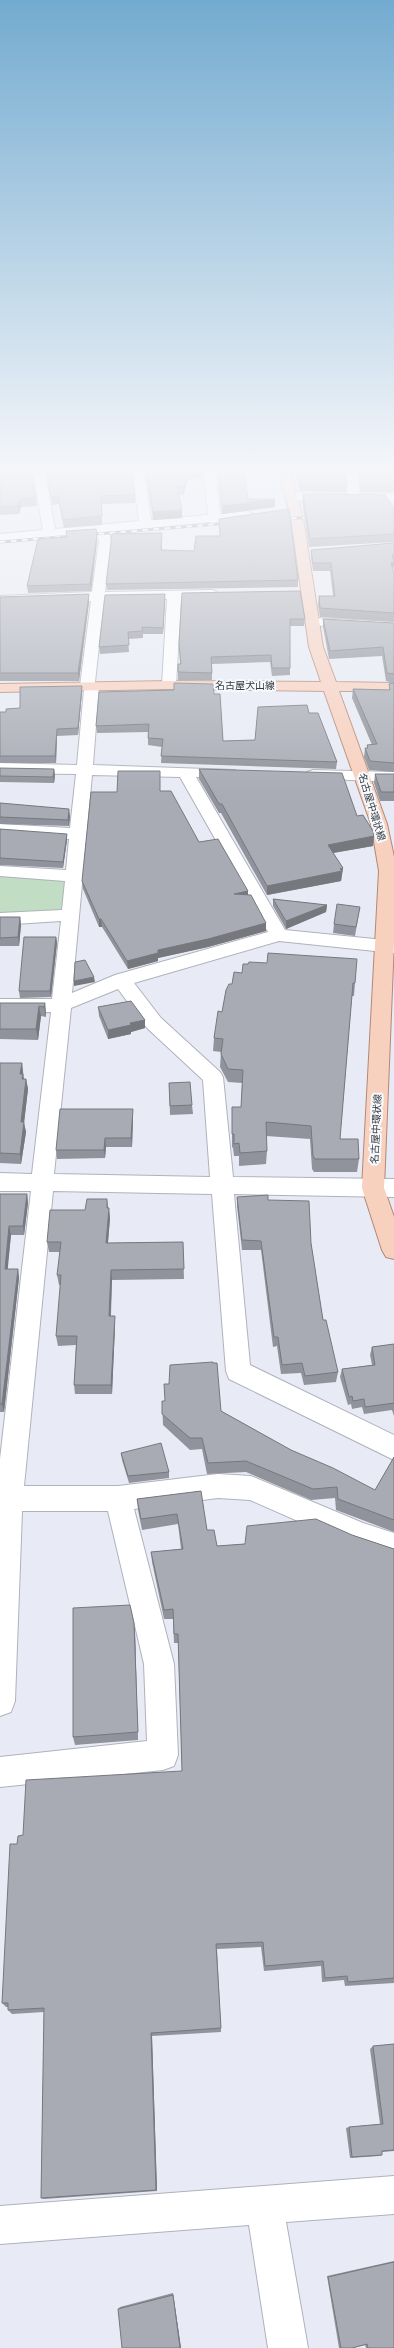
<svg xmlns="http://www.w3.org/2000/svg" width="394" height="2348" font-family="Mulish,'Noto Sans JP',sans-serif">
<style>
.green{fill:#c1ddc4}
.lines{fill:none;stroke-linecap:round;stroke-linejoin:round}
.minor-casing{stroke:#afb2bb;stroke-width:2}
.major-casing{stroke:#b38875;stroke-width:2}
.minor{fill:#fff;fill-rule:evenodd}
.major{fill:#f8d0be;fill-rule:evenodd}
.rail-casing{stroke:#86888e;stroke-width:3}
.rail{stroke:#f6f9fe;stroke-width:2;stroke-dasharray:5.5;stroke-linecap:butt}
.wall{fill:#90939b}
.shaded-wall{fill:#76787e}
.building{fill:#a8abb4;stroke:#76787e}
.labels{text-anchor:middle;dominant-baseline:central;stroke-width:4;stroke-linejoin:round;paint-order:stroke}
.far-street-label{font-size:10px;fill:#393b3e;stroke:#f6f9fe}
</style>
<rect width="100%" height="100%" fill="#e8ebf5"/>
<path class="green" d="M 0,875 L 60,880 L 66,883 L 63,909 L 55,914 L 0,917 Z"/>
<g class="lines">
<defs>
<path id="minor" d="M 32,467 L 44,467 L 55,529 L 139,521 L 132,470 L 134,467 L 148,467 L 144,471 L 151,520 L 208,515 L 204,473 L 209,467 L 222,467 L 216,474 L 220,514 L 248,511 L 254,515 L 248,519 L 215,524 L 210,522 L 109,532 L 111,541 L 105,592 L 213,590 L 220,594 L 213,598 L 181,599 L 176,685 L 169,689 L 162,685 L 167,599 L 104,600 L 95,682 L 99,686 L 93,765 L 235,770 L 237,773 L 235,776 L 196,777 L 285,930 L 394,941 L 394,953 L 279,941 L 134,983 L 161,1018 L 220,1072 L 223,1077 L 233,1177 L 394,1179 L 394,1197 L 234,1194 L 250,1365 L 394,1435 L 394,1460 L 229,1379 L 226,1371 L 212,1194 L 53,1191 L 24,1486 L 118,1486 L 218,1474 L 251,1476 L 363,1523 L 394,1533 L 394,1559 L 350,1544 L 250,1500 L 218,1498 L 134,1509 L 174,1664 L 178,1755 L 174,1766 L 163,1770 L 0,1787 L 0,1757 L 147,1741 L 144,1664 L 108,1511 L 22,1511 L 15,1701 L 11,1712 L 0,1716 L 0,1459 L 31,1191 L 0,1191 L 0,1173 L 32,1174 L 51,1012 L 0,1013 L 0,999 L 52,999 L 61,921 L 0,925 L 0,913 L 62,910 L 65,881 L 0,876 L 0,866 L 66,870 L 69,839 L 0,834 L 0,824 L 70,828 L 76,774 L 0,773 L 0,763 L 77,765 L 84,690 L 80,686 L 91,601 L 0,604 L 0,596 L 92,592 L 99,541 L 96,533 L 0,542 L 0,534 L 43,530 ZM 92,775 L 180,777 L 268,932 L 115,975 L 72,993 ZM 118,989 L 147,1028 L 203,1080 L 210,1177 L 54,1174 L 71,1008 Z
M 344,467 L 356,467 L 360,494 L 394,494 L 394,502 L 291,500 L 285,496 L 291,492 L 348,494 Z
M 313,618 L 394,622 L 394,630 L 308,625 L 306,622 L 308,619 Z
M 313,770 L 394,772 L 394,782 L 307,778 L 305,775 L 307,772 Z
M 394,2176 L 394,2214 L 286,2222 L 308,2348 L 268,2348 L 249,2225 L 0,2244 L 0,2206 Z"/>
<path id="major" d="M 277,467 L 289,467 L 303,518 L 323,647 L 336,682 L 394,683 L 394,691 L 339,691 L 387,824 L 394,857 L 394,940 L 384,1188 L 394,1217 L 394,1259 L 386,1257 L 382,1250 L 362,1188 L 379,871 L 371,824 L 324,691 L 169,689 L 0,692 L 0,684 L 169,681 L 321,682 L 309,647 L 291,518 Z"/>
</defs>
<use href="#minor" class="minor-casing"/>
<use href="#major" class="major-casing"/>
<use href="#minor" class="minor"/>
<use href="#major" class="major"/>
<defs>
<path id="rail" d="M 280,519 L 316,517
M 0,542 L 230,523"/>
</defs>
<use href="#rail" class="rail-casing"/>
<use href="#rail" class="rail"/>
</g>
<path class="wall" d="M 0,467 L 36,498 L 37,506 L 21,507 L 19,514 L 0,515 Z
M 46,467 L 133,467 L 131,469 L 135,495 L 135,503 L 102,504 L 102,525 L 64,528 L 59,504 L 52,505 Z
M 145,467 L 207,467 L 203,472 L 203,479 L 188,479 L 183,495 L 179,495 L 182,518 L 153,520 Z
M 218,467 L 249,467 L 244,471 L 248,499 L 275,499 L 275,507 L 222,514 L 218,474 Z
M 295,467 L 345,467 L 347,485 L 346,492 L 300,491 Z
M 356,467 L 394,467 L 394,492 L 361,492 Z
M 303,494 L 394,508 L 394,542 L 309,547 L 302,502 Z
M 66,531 L 97,534 L 97,541 L 91,591 L 28,593 L 27,586 L 66,537 Z
M 162,533 L 162,550 L 194,551 L 298,580 L 298,587 L 107,590 L 106,584 Z
M 394,543 L 394,563 L 393,570 L 394,574 L 394,622 L 320,617 L 318,605 L 319,596 L 333,596 L 330,571 L 313,571 L 311,558 L 311,550 Z
M 182,593 L 305,619 L 304,626 L 290,626 L 290,675 L 272,676 L 270,662 L 212,664 L 212,680 L 178,680 L 178,672 L 180,664 L 179,644 Z
M 165,594 L 163,634 L 143,634 L 143,638 L 128,639 L 129,652 L 100,654 L 99,647 Z
M 0,597 L 89,602 L 79,681 L 0,681 Z
M 323,619 L 394,623 L 394,683 L 386,681 L 382,656 L 329,659 L 323,627 Z
M 394,683 L 394,772 L 369,770 L 364,757 L 365,748 L 367,748 L 367,745 L 372,745 L 352,698 L 353,689 L 389,690 L 389,684 Z
M 82,686 L 82,692 L 78,735 L 57,736 L 56,763 L 0,763 L 0,712 L 6,712 L 20,708 Z
M 214,694 L 223,741 L 255,740 L 309,713 L 337,762 L 336,769 L 161,763 L 162,747 L 148,745 L 148,732 L 97,733 L 96,726 Z
M 0,768 L 54,769 L 55,776 L 54,783 L 0,782 Z
M 199,769 L 357,816 L 374,836 L 373,846 L 333,853 L 343,868 L 341,881 L 267,895 L 221,813 L 219,813 L 199,779 Z
M 375,774 L 394,774 L 394,801 L 380,801 L 374,783 Z
M 160,791 L 199,842 L 248,891 L 248,895 L 266,923 L 266,931 L 208,947 L 158,958 L 158,961 L 128,969 L 102,927 L 99,927 L 83,889 L 82,881 Z
M 0,803 L 70,816 L 69,826 L 0,824 Z
M 0,829 L 67,840 L 63,868 L 0,865 Z
M 273,899 L 327,905 L 326,912 L 286,929 L 273,906 Z
M 360,907 L 355,936 L 333,933 L 334,924 Z
M 0,917 L 20,917 L 21,925 L 19,946 L 0,946 Z
M 56,937 L 57,943 L 51,997 L 20,998 L 19,991 Z
M 355,983 L 354,996 L 352,996 L 340,1139 L 359,1159 L 357,1172 L 314,1172 L 312,1169 L 310,1139 L 266,1136 L 267,1151 L 266,1164 L 239,1166 L 239,1156 L 234,1156 L 233,1148 L 232,1147 L 232,1107 L 241,1107 L 242,1083 L 228,1082 L 220,1067 L 221,1052 L 213,1051 L 214,1038 L 222,1012 L 226,990 Z
M 0,1003 L 45,1003 L 46,1014 L 46,1017 L 41,1016 L 38,1040 L 0,1039 Z
M 98,1007 L 145,1020 L 145,1028 L 131,1032 L 131,1034 L 108,1039 L 99,1016 Z
M 0,1063 L 22,1063 L 24,1079 L 26,1079 L 28,1089 L 24,1123 L 26,1132 L 21,1164 L 0,1163 Z
M 169,1083 L 192,1105 L 193,1114 L 170,1115 Z
M 133,1118 L 132,1147 L 106,1147 L 105,1158 L 57,1159 L 56,1150 Z
M 0,1194 L 27,1194 L 28,1203 L 24,1235 L 11,1235 L 7,1269 L 18,1269 L 19,1278 L 4,1412 L 0,1412 Z
M 237,1197 L 268,1200 L 311,1243 L 323,1320 L 338,1372 L 336,1382 L 304,1385 L 301,1373 L 281,1374 L 277,1346 L 273,1347 L 261,1250 L 242,1250 L 237,1206 Z
M 107,1199 L 110,1218 L 108,1243 L 183,1242 L 184,1279 L 112,1280 L 111,1316 L 115,1326 L 112,1394 L 75,1394 L 74,1385 L 76,1345 L 58,1346 L 56,1336 L 61,1285 L 59,1285 L 57,1275 L 60,1252 L 49,1252 L 47,1242 Z
M 394,1344 L 394,1416 L 392,1410 L 364,1414 L 362,1407 L 352,1409 L 351,1404 L 348,1405 L 340,1377 L 342,1369 L 372,1365 L 370,1355 L 372,1347 Z
M 162,1401 L 221,1411 L 291,1450 L 375,1490 L 394,1457 L 394,1532 L 336,1510 L 335,1498 L 311,1500 L 246,1472 L 207,1474 L 202,1449 L 190,1450 L 163,1425 Z
M 121,1453 L 169,1472 L 169,1478 L 129,1483 L 122,1460 Z
M 201,1491 L 207,1530 L 217,1546 L 352,1535 L 394,1549 L 394,1983 L 345,1986 L 344,1980 L 322,1982 L 321,1966 L 264,1971 L 261,1947 L 217,1949 L 221,2028 L 221,2032 L 152,2036 L 157,2191 L 44,2199 L 41,2198 L 44,2012 L 12,2014 L 8,2010 L 8,2007 L 6,2007 L 2,2003 L 17,1844 L 23,1835 L 182,1771 L 178,1643 L 174,1643 L 173,1619 L 164,1619 L 152,1562 L 151,1552 L 181,1549 L 178,1524 L 142,1530 L 138,1510 L 137,1499 Z
M 134,1623 L 135,1632 L 138,1740 L 75,1745 L 73,1737 Z
M 394,2044 L 394,2151 L 382,2152 L 382,2155 L 379,2156 L 350,2158 L 346,2128 L 349,2127 L 380,2124 L 370,2049 L 373,2046 Z
M 394,2261 L 394,2348 L 366,2348 L 365,2345 L 352,2348 L 339,2348 L 327,2276 Z
M 173,2293 L 181,2348 L 118,2309 L 120,2307 Z"/>
<path class="shaded-wall" d="M 203,467 L 207,467 L 203,472 Z
M 243,467 L 249,467 L 243,473 Z
M 188,471 L 188,479 L 183,495 L 183,487 Z
M 20,499 L 21,507 L 19,514 L 18,506 Z
M 275,499 L 275,507 L 222,514 L 222,506 Z
M 182,510 L 182,518 L 153,520 L 153,512 Z
M 97,534 L 97,541 L 91,591 L 90,584 Z
M 394,562 L 393,570 L 391,563 Z
M 89,594 L 89,602 L 79,681 L 78,673 Z
M 165,594 L 165,601 L 163,634 L 163,628 Z
M 82,686 L 82,692 L 78,735 L 78,728 Z
M 57,729 L 57,736 L 56,763 L 55,756 Z
M 54,769 L 55,776 L 54,783 L 53,777 Z
M 69,809 L 70,816 L 69,826 L 68,820 Z
M 67,834 L 67,840 L 63,868 L 63,862 Z
M 374,836 L 373,846 L 327,854 L 328,845 Z
M 343,868 L 341,881 L 267,895 L 267,886 Z
M 248,891 L 248,899 L 234,894 Z
M 327,905 L 326,912 L 286,929 L 286,921 Z
M 20,917 L 21,925 L 19,946 L 18,937 Z
M 99,919 L 101,919 L 102,927 L 99,927 Z
M 266,923 L 266,931 L 208,947 L 158,958 L 158,961 L 128,969 L 127,961 L 158,950 Z
M 56,937 L 57,943 L 51,997 L 50,991 Z
M 94,977 L 95,982 L 74,986 L 74,981 Z
M 45,1003 L 46,1014 L 46,1017 L 44,1007 Z
M 39,1006 L 41,1016 L 38,1040 L 36,1029 Z
M 145,1020 L 145,1028 L 131,1032 L 131,1034 L 108,1039 L 108,1030 L 130,1023 Z
M 22,1063 L 24,1084 L 20,1074 Z
M 26,1079 L 28,1089 L 24,1123 L 26,1132 L 21,1164 L 20,1154 L 21,1122 Z
M 133,1109 L 133,1118 L 132,1147 L 131,1138 Z
M 105,1138 L 106,1147 L 105,1158 L 104,1150 Z
M 27,1194 L 28,1203 L 24,1235 L 23,1226 Z
M 109,1208 L 110,1218 L 107,1253 L 106,1243 Z
M 9,1226 L 11,1235 L 7,1277 L 5,1269 Z
M 18,1269 L 19,1278 L 4,1412 L 2,1404 Z
M 111,1270 L 112,1280 L 110,1326 L 109,1316 Z
M 115,1316 L 115,1326 L 112,1394 L 111,1385 Z
M 134,1623 L 135,1632 L 138,1740 L 138,1732 Z
M 151,2033 L 152,2036 L 157,2191 L 156,2190 Z
M 173,2293 L 181,2348 L 180,2348 L 173,2295 Z"/>
<path class="building" d="M 0,467 L 31,467 L 36,498 L 20,499 L 18,506 L 0,507 Z
M 46,467 L 131,467 L 135,495 L 101,496 L 102,516 L 63,520 L 58,496 L 51,497 Z
M 146,467 L 203,467 L 203,471 L 188,471 L 183,487 L 177,487 L 182,510 L 153,512 Z
M 218,467 L 243,467 L 248,499 L 275,499 L 222,506 Z
M 297,467 L 345,467 L 347,485 L 300,483 Z
M 359,467 L 394,467 L 394,485 L 362,485 Z
M 303,494 L 385,495 L 394,508 L 394,534 L 310,539 Z
M 289,509 L 298,580 L 106,584 L 112,534 L 162,533 L 161,550 L 194,551 L 196,536 L 220,536 L 219,519 Z
M 96,529 L 97,534 L 90,584 L 27,586 L 38,539 L 67,537 L 66,531 Z
M 394,543 L 394,555 L 392,555 L 394,562 L 391,563 L 394,574 L 394,613 L 320,608 L 319,596 L 335,596 L 331,563 L 313,563 L 311,550 Z
M 300,591 L 305,619 L 290,619 L 290,668 L 272,668 L 271,655 L 211,657 L 212,673 L 178,672 L 178,664 L 181,664 L 179,644 L 182,593 Z
M 89,594 L 78,673 L 0,673 L 0,597 Z
M 165,594 L 163,628 L 142,627 L 143,631 L 128,632 L 129,645 L 99,647 L 105,595 Z
M 323,619 L 394,623 L 394,674 L 387,673 L 383,647 L 330,651 Z
M 174,683 L 213,684 L 214,694 L 220,694 L 223,741 L 255,740 L 258,707 L 307,705 L 309,713 L 318,713 L 337,762 L 161,756 L 163,739 L 148,738 L 149,724 L 96,726 L 99,692 L 174,690 Z
M 394,683 L 394,763 L 370,761 L 365,748 L 368,748 L 367,745 L 377,744 L 353,689 L 390,690 L 389,684 Z
M 82,686 L 78,728 L 57,729 L 55,756 L 0,756 L 0,712 L 6,712 L 6,709 L 20,708 L 20,687 Z
M 0,768 L 54,769 L 53,777 L 0,776 Z
M 199,769 L 342,773 L 357,816 L 363,815 L 373,831 L 374,836 L 328,845 L 343,868 L 340,869 L 342,871 L 267,886 L 222,804 L 219,804 Z
M 118,771 L 160,771 L 160,791 L 171,791 L 199,842 L 218,839 L 248,891 L 234,894 L 251,895 L 266,923 L 208,939 L 158,950 L 158,953 L 127,961 L 101,919 L 99,919 L 82,881 L 91,792 L 117,792 Z
M 375,774 L 394,774 L 394,792 L 381,792 Z
M 0,803 L 69,809 L 68,820 L 0,817 Z
M 0,829 L 67,834 L 63,862 L 0,858 Z
M 273,899 L 327,905 L 286,921 Z
M 337,904 L 360,907 L 356,927 L 334,924 Z
M 0,917 L 20,917 L 18,937 L 0,938 Z
M 24,937 L 56,937 L 50,991 L 19,991 Z
M 268,953 L 357,959 L 355,983 L 353,983 L 340,1139 L 358,1139 L 359,1159 L 315,1159 L 313,1156 L 311,1126 L 266,1122 L 267,1151 L 240,1153 L 239,1143 L 234,1144 L 234,1134 L 232,1134 L 232,1107 L 241,1107 L 243,1070 L 228,1069 L 221,1054 L 223,1039 L 214,1038 L 218,1011 L 222,1012 L 226,990 L 229,984 L 232,984 L 234,972 L 242,973 L 243,964 L 248,964 L 249,962 L 267,963 Z
M 85,960 L 94,977 L 74,981 L 75,962 Z
M 131,1001 L 145,1020 L 130,1023 L 131,1025 L 108,1030 L 98,1007 Z
M 0,1003 L 45,1003 L 44,1007 L 39,1006 L 36,1029 L 0,1029 Z
M 0,1063 L 22,1063 L 20,1074 L 23,1074 L 22,1079 L 26,1079 L 21,1122 L 24,1122 L 20,1154 L 0,1153 Z
M 190,1082 L 192,1105 L 170,1106 L 169,1083 Z
M 60,1109 L 133,1109 L 131,1138 L 105,1138 L 104,1150 L 56,1150 Z
M 0,1194 L 27,1194 L 23,1226 L 9,1226 L 5,1269 L 18,1269 L 2,1404 L 0,1404 Z
M 268,1195 L 268,1200 L 309,1201 L 311,1243 L 323,1320 L 326,1320 L 338,1372 L 305,1376 L 302,1363 L 282,1365 L 278,1337 L 274,1337 L 261,1241 L 242,1240 L 237,1197 Z
M 87,1199 L 107,1199 L 107,1208 L 109,1208 L 106,1243 L 183,1242 L 184,1269 L 111,1270 L 109,1316 L 115,1316 L 111,1385 L 74,1385 L 77,1336 L 56,1336 L 61,1275 L 57,1275 L 61,1242 L 47,1242 L 50,1210 L 85,1210 Z
M 394,1344 L 394,1403 L 365,1407 L 364,1399 L 353,1401 L 352,1396 L 349,1397 L 342,1369 L 375,1365 L 372,1347 Z
M 213,1362 L 213,1363 L 217,1363 L 221,1411 L 291,1450 L 333,1468 L 375,1490 L 394,1457 L 394,1520 L 338,1499 L 337,1487 L 313,1489 L 246,1461 L 208,1463 L 202,1438 L 190,1438 L 162,1414 L 162,1401 L 165,1401 L 164,1384 L 169,1384 L 170,1365 Z
M 161,1443 L 169,1472 L 128,1476 L 121,1453 Z
M 201,1491 L 207,1530 L 214,1530 L 217,1546 L 245,1544 L 247,1526 L 316,1519 L 352,1535 L 394,1549 L 394,1978 L 348,1982 L 347,1976 L 325,1978 L 323,1961 L 265,1966 L 263,1942 L 216,1944 L 221,2028 L 151,2033 L 156,2190 L 41,2198 L 44,2008 L 8,2010 L 8,2003 L 2,2003 L 10,1844 L 17,1844 L 18,1836 L 23,1835 L 26,1780 L 182,1771 L 178,1634 L 174,1634 L 173,1609 L 164,1610 L 151,1552 L 183,1549 L 177,1514 L 141,1519 L 137,1499 Z
M 130,1605 L 134,1623 L 138,1732 L 73,1737 L 73,1608 Z
M 394,2044 L 394,2150 L 382,2151 L 382,2155 L 352,2157 L 349,2127 L 383,2124 L 373,2046 Z
M 394,2262 L 394,2348 L 368,2348 L 367,2344 L 352,2348 L 341,2348 L 328,2277 Z
M 173,2295 L 180,2348 L 122,2348 L 118,2309 Z"/>
<linearGradient id="sky" x2="0" y2="1"><stop stop-color="#73abd0"/><stop offset="0.59" stop-color="#f5f6fa"/><stop offset="1" stop-color="#f5f6fa" stop-opacity="0"/></linearGradient>
<rect width="394" height="796" fill="url(#sky)"/>
<g class="labels">
<g class="far-street-label">
<text x="245" y="685">名古屋犬山線</text>
<text transform="translate(372 807) rotate(73)">名古屋中環状線</text>
<text transform="translate(376 1129) rotate(-87)">名古屋中環状線</text>
</g>
</g>
</svg>
